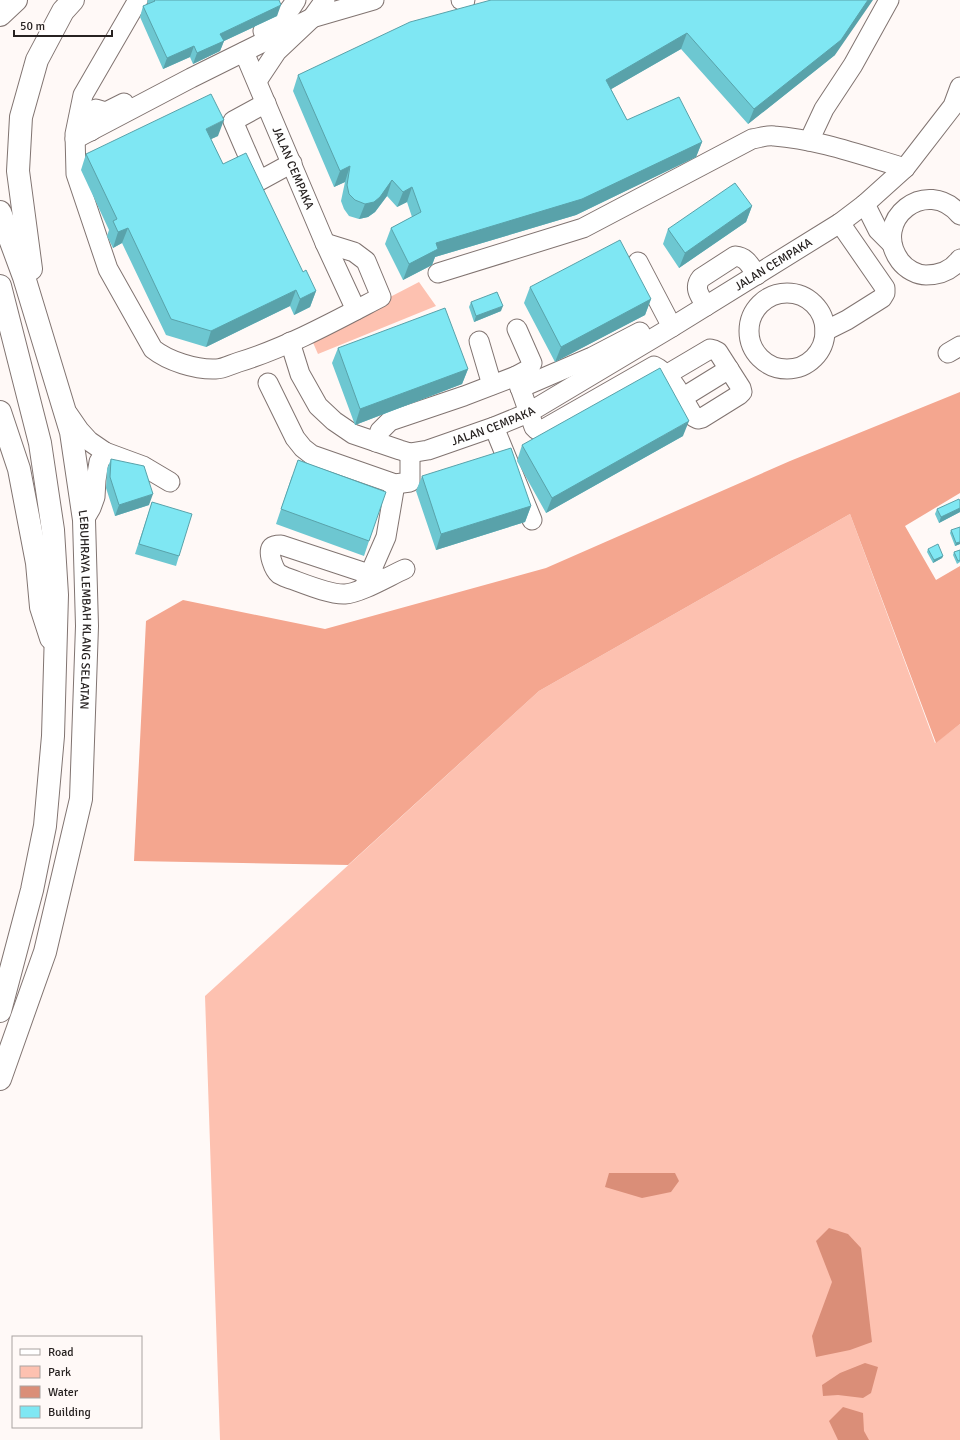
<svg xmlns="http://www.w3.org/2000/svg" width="960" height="1440" font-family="Signika,sans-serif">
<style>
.green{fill:#fdc1b0}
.forest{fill:#f4a68f}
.water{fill:#da8e78}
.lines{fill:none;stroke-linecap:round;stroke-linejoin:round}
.minor-casing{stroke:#817471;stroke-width:21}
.highway-casing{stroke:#817471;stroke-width:24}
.minor{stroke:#fff;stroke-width:19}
.highway{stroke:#fff;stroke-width:22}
.wall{fill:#6dc7d1}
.shaded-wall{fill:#59a2aa}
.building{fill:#7fe7f3;stroke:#59a2aa}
.labels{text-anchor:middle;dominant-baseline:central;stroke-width:3.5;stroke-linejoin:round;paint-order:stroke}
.street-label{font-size:12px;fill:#272221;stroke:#fff9f7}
</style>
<rect width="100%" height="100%" fill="#fff9f7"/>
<path class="green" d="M 419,282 L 436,306 L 318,354 L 311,338 Z
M 850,514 L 935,743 L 960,724 L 960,1440 L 220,1440 L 205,996 L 539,691 Z"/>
<path class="forest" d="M 960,392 L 960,493 L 905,526 L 936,580 L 960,566 L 960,724 L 936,743 L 850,514 L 539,691 L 348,865 L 134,861 L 146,621 L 183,600 L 325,629 L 546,568 L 790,461 Z"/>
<path class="water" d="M 609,1173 L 675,1173 L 679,1181 L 671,1192 L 642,1198 L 605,1187 Z
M 829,1228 L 848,1234 L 861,1248 L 872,1342 L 850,1350 L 816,1357 L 812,1336 L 832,1282 L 816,1241 Z
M 865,1363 L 878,1367 L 871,1393 L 863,1398 L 838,1395 L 823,1396 L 822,1385 L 840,1373 Z
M 843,1407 L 863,1413 L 864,1431 L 869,1440 L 838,1440 L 829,1421 Z"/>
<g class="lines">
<defs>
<g id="minor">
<path d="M 138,0 L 83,95 L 75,134 L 76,174 L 108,269 L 153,349 C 168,361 196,370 216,369 C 223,369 232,364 239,362 C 288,347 335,321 381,297 L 366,261 L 354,252 L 325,243"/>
<path d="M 461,0 L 465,0"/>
<path d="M 263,31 C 279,23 287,15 296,0"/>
<path id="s1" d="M 244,52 L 325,243 L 356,310"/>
<path d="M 257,81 L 277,51 L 312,18 L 325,0"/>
<path d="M 266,103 L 233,121 L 259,181 L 292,163"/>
<path d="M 91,131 L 85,125 L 88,115 L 96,109 L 106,112 L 124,103"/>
<path d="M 75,139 L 191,78 L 312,18 L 374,0"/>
<path d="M 809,141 L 824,109 L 853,65 L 889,0"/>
<path d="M 865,204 L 878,230 L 892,244"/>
<path d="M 960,215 C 927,175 870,220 900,261 C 906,269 917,275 926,275 C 940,275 952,270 960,259"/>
<path d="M 638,262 L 672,327"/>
<path d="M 438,273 L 583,228 L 752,139 C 759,138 767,135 774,136 C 817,139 864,156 905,168"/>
<circle cx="787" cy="331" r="38"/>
<path d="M 706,306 C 700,296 693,288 701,278 L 735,256 C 747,257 750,266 757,275"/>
<path d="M 825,331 L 847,320 L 882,298 L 885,293 L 885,288 L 840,223"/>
<path d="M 479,341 L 492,385"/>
<path id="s2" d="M 290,342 L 300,374 L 318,406 L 334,421 L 353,434 L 400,450 L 410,453 L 428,450 L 494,427 L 528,413 L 672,327 L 840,223 L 865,204 L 905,168 L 953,106 L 960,87"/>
<path d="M 948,353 L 960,346"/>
<path d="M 516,376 L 529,369 L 532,363 L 517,329"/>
<path d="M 268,383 L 295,438 L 303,448 L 312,455 L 395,484 L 410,482 L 410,453"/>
<path d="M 520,388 L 592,357 L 640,332"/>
<path d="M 682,398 L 729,369"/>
<path d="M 68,414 L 79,430 L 89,441 L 105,452 L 143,466 L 170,482"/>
<path d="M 494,427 L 532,520"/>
<path d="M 376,442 L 380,431 L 390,421 L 464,396 L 516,376 L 534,427 L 537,430 L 542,430 L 654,366 C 672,374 684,401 694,417 L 698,419 L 702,418 L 739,395 L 742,392 L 741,388 L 718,352 L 714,350 L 710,349 L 666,375"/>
<path d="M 84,520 L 91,508 L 95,497 L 96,480 L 99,462 L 105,452"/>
<path d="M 384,579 L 281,545 C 278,545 274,545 272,547 C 267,552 274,570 279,574 C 281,575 283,576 285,577 C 300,582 329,595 345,594 C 361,593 389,576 405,569"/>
<path d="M 365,585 L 386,537 L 395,484"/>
</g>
<g id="highway">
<path d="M 0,15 L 16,0"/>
<path id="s3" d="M 0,212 L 24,277 L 71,432 L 84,520 L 87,626 L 81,799 L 45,952 L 0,1079"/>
<path d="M 31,269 L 18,171 L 21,117 L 37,60 L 63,11 L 73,0"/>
<path d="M 0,286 L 40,443 L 53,530 L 57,595 L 53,736 L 45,826 L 32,890 L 0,1011"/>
<path d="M 0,412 L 19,469 L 37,563 L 41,607 L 51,638"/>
</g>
</defs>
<use href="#minor" class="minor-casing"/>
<use href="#highway" class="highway-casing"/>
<use href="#minor" class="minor"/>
<use href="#highway" class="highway"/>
</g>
<path class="wall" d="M 148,0 L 279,0 L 277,16 L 224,41 L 220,51 L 193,64 L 190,57 L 163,69 L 140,17 L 143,6 L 148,4 L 147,2 Z
M 491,0 L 835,55 L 748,124 L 681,49 L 611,89 L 627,120 L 702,142 L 696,157 L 576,215 L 435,257 L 432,265 L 403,280 L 385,244 L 391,228 L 412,217 L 407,202 L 397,207 L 387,196 L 375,212 L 368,217 L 359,219 L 349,216 L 344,209 L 341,201 L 345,182 L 334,187 L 293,91 L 298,75 Z
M 218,136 L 211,139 L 223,164 L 316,291 L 310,307 L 294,315 L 290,306 L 206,347 L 166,335 L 122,243 L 113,248 L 107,236 L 109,230 L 81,170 L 86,154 Z
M 752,206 L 746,222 L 679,268 L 663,244 L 668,229 Z
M 530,287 L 651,299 L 645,315 L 555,362 L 524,303 Z
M 471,302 L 501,311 L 474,322 L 469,307 Z
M 338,348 L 468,369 L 462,384 L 355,425 L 332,363 Z
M 683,436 L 546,513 L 517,461 L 522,445 Z
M 111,459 L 149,505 L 115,516 L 106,488 L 107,469 Z
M 292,476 L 369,541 L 364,556 L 276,524 Z
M 422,476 L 531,506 L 525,522 L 436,550 L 416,491 Z
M 960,501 L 960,512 L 939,523 L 935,514 L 937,509 Z
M 152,502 L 179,556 L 176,566 L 135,554 Z
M 951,530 L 960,544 L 955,546 L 950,533 Z
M 928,549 L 943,556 L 942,558 L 933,563 L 927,552 Z
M 960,550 L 960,562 L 957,564 L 953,555 L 954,552 Z"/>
<path class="shaded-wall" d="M 868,0 L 873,0 L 835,55 L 748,124 L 754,109 Z
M 281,5 L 277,16 L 224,41 L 220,51 L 193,64 L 197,53 L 220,34 Z
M 687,33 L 681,49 L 601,95 L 606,80 Z
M 194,46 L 190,57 L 163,69 L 167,58 Z
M 224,120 L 218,136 L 200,144 L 206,129 Z
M 702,142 L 696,157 L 576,215 L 435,257 L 432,265 L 403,280 L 409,264 L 436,243 Z
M 350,166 L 345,182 L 334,187 L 340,171 Z
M 392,180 L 387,196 L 375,212 L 368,217 L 359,219 L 365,204 Z
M 412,187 L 407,202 L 397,207 L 403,192 Z
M 752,206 L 746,222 L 679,268 L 685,253 Z
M 128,228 L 122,243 L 113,248 L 118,232 Z
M 296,290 L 290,306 L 206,347 L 211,331 Z
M 316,291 L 310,307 L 294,315 L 300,299 Z
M 651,299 L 645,315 L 555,362 L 561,347 Z
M 503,306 L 501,311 L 474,322 L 476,316 Z
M 468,369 L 462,384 L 355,425 L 360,409 Z
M 689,421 L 683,436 L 546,513 L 552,498 Z
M 153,494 L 149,505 L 115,516 L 119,505 Z
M 531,506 L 525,522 L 436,550 L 441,534 Z
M 960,508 L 960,512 L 939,523 L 941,517 Z
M 960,542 L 960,544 L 955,546 L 956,543 Z
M 943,556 L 942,558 L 933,563 L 934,560 Z"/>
<path class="building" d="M 154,0 L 279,0 L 281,5 L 220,34 L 224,41 L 197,53 L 194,46 L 167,58 L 143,6 L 155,1 Z
M 491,0 L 868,0 L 841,40 L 754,109 L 687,33 L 606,80 L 627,120 L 679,97 L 702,142 L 582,199 L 436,243 L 438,249 L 409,264 L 391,228 L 421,212 L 412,187 L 403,192 L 392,180 L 380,197 L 374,202 L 365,204 L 355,200 L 349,194 L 347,185 L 350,166 L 340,171 L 298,75 L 410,22 Z
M 211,94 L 224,120 L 206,129 L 223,164 L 246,153 L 303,272 L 306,270 L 316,291 L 300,299 L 296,290 L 211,331 L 171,319 L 128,228 L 118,232 L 113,221 L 117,219 L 86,154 Z
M 735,183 L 752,206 L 685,253 L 668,229 Z
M 620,240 L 651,299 L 561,347 L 530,287 Z
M 497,292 L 503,306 L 476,316 L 471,302 Z
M 445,308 L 468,369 L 360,409 L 338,348 Z
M 660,368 L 689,421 L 552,498 L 522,445 Z
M 511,448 L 531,506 L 441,534 L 422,476 Z
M 111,459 L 144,466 L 153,494 L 119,505 L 110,477 Z
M 298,460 L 386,492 L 369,541 L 281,509 Z
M 959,499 L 960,501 L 960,508 L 941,517 L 937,509 Z
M 152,502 L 192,514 L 179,556 L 139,544 Z
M 960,527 L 960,542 L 956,543 L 951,530 Z
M 938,544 L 943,556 L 934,560 L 928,549 Z
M 960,550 L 960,560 L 958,561 L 954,552 Z"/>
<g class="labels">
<g class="street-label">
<text stroke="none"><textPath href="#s1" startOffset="126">JALAN CEMPAKA</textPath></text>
<text stroke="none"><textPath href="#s2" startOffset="587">JALAN CEMPAKA</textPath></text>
<text stroke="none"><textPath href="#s2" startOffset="263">JALAN CEMPAKA</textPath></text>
<text stroke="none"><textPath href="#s3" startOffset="410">LEBUHRAYA LEMBAH KLANG SELATAN</textPath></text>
</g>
</g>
<rect x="12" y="1336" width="130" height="92" fill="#fff9f7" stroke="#a9a3a1"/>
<rect x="20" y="1349" width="20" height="6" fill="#ffffff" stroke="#a9a3a1"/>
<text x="48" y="1356" font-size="12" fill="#272221">Road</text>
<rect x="20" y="1366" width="20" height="12" fill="#fdc1b0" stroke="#a9a3a1"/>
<text x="48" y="1376" font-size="12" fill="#272221">Park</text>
<rect x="20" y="1386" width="20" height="12" fill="#da8e78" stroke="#a9a3a1"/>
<text x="48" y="1396" font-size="12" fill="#272221">Water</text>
<rect x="20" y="1406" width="20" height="12" fill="#7fe7f3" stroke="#a9a3a1"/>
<text x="48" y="1416" font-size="12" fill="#272221">Building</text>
<path d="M14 30v6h98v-6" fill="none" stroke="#272221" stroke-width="2"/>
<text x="20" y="30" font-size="12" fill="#272221" stroke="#fff9f7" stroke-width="3" paint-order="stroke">50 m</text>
</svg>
